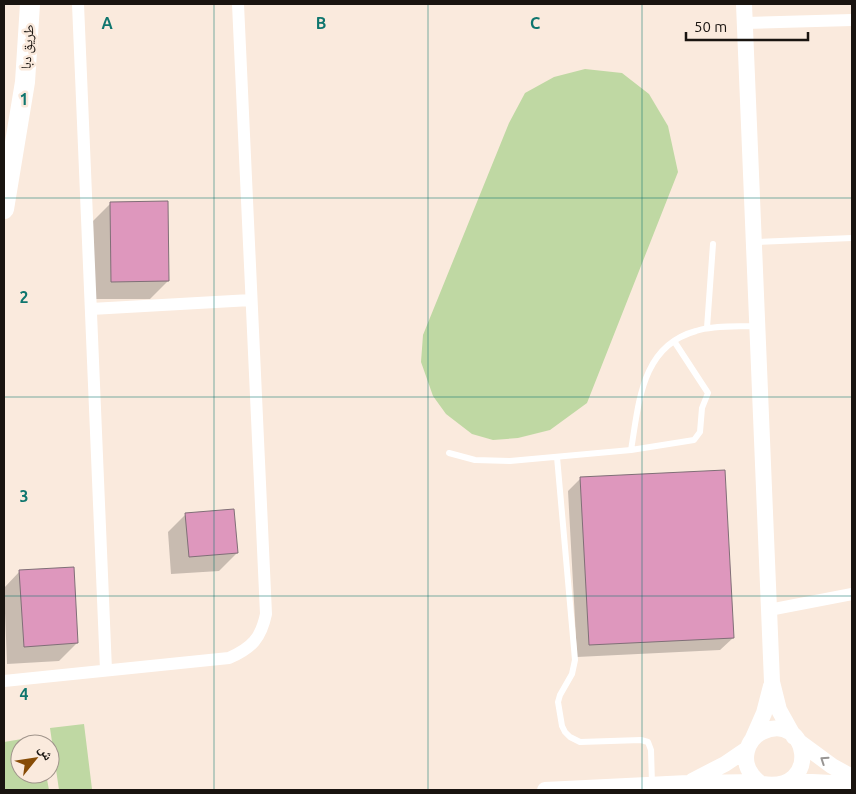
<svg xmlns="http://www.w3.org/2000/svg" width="856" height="794" font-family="Ubuntu,'Noto Naskh Arabic',sans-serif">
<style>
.green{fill:#bfd8a3}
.shadow{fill:#0003}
.building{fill:#de97bd;stroke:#806f77}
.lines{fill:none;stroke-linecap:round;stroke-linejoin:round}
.service{stroke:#fff;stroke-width:6}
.minor{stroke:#fff;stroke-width:12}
.tertiary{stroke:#fff;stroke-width:16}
.primary{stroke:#fff;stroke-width:20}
.oneway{stroke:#989593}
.grid{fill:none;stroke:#0f766e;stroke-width:1;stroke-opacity:0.55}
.labels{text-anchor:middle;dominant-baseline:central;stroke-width:5;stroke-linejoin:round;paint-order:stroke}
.street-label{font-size:14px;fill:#191410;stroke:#faeadd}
.grid-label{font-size:16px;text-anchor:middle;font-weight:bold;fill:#0f766e;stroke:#faeadd;stroke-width:5;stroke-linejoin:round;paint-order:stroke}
</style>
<rect width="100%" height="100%" fill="#faeadd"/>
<path class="green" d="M 585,69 L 622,73 L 649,94 L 668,126 L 678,172 L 587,403 L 550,430 L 518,438 L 493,440 L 472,434 L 446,414 L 433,396 L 421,362 L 423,335 L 509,123 L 525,93 L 554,77 Z
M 84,724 L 92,789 L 59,790 L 50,728 Z
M 40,736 L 42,744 L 20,744 L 20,774 L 46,774 L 49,790 L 4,790 L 4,742 Z"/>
<path class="shadow" d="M 111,203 L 168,281 L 150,299 L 94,299 L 93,221 Z
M 581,478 L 733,638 L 720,650 L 577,657 L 568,491 Z
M 186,514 L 237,553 L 219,571 L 171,574 L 168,532 Z
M 20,571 L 77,643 L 59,661 L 7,664 L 4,588 Z"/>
<path class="building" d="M 168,201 L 169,281 L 111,282 L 110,202 Z
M 725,470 L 734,638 L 589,645 L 580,477 Z
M 234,509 L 238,553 L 189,557 L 185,513 Z
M 74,567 L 78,643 L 24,647 L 19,570 Z"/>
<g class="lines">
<path class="service" d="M 755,242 L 852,238
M 707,328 L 713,244
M 631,450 C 639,403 641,346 696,331 C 715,325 737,327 757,326
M 449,453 L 475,460 L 510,461 L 631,450 L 694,440 L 700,432 L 702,408 L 708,393 L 674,341
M 557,457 L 575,660 L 572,674 L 560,695 L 558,702 L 562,726 L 565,732 L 570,737 L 580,742 L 641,740 L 648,742 L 651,750 L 652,784"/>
<path class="minor" d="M 78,4 L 106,670
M 745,23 L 852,20
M 91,309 L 251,300
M 769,610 L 852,594
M 4,681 L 229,658 C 252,648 261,638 266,614 L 238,4"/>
<path class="tertiary" d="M 744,4 L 772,682 L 779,710 L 794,737
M 753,738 L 764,713 L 771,686
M 798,741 L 832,766 L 852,777
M 692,781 L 725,764 L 747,749
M 792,781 L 852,784
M 762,784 C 822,794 809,710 762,732 C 746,740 741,761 752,775 C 755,779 759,782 763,786
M 545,790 L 688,783 L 758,782"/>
<path class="primary" d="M 4,209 L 25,82 L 30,4"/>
</g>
<defs><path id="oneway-chevron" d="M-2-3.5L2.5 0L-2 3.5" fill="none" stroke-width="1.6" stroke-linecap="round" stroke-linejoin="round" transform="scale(1.25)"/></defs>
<use class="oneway" href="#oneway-chevron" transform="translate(824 760) rotate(-146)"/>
<path class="grid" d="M 214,4 L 214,790M 428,4 L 428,790M 642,4 L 642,790M 4,198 L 852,198M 4,397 L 852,397M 4,596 L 852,596"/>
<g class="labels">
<g class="street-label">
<text transform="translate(27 47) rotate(-86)">طريق دبا</text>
</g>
</g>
<g class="grid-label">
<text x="107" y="29">A</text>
<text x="321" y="29">B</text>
<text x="535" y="29">C</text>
<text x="24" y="105">1</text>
<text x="24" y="303">2</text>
<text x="24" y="502">3</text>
<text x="24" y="700">4</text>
</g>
<rect width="856" height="794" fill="none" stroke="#191410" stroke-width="10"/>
<g transform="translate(35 759) rotate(60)"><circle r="24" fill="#faeadd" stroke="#a0948b"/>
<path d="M0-4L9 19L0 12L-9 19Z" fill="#874c06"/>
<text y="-8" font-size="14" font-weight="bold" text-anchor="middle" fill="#191410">ش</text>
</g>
<path d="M686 32v8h122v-8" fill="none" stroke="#191410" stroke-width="2.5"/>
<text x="694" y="32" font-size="15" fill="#191410" stroke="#faeadd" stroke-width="4" paint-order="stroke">50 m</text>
</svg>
